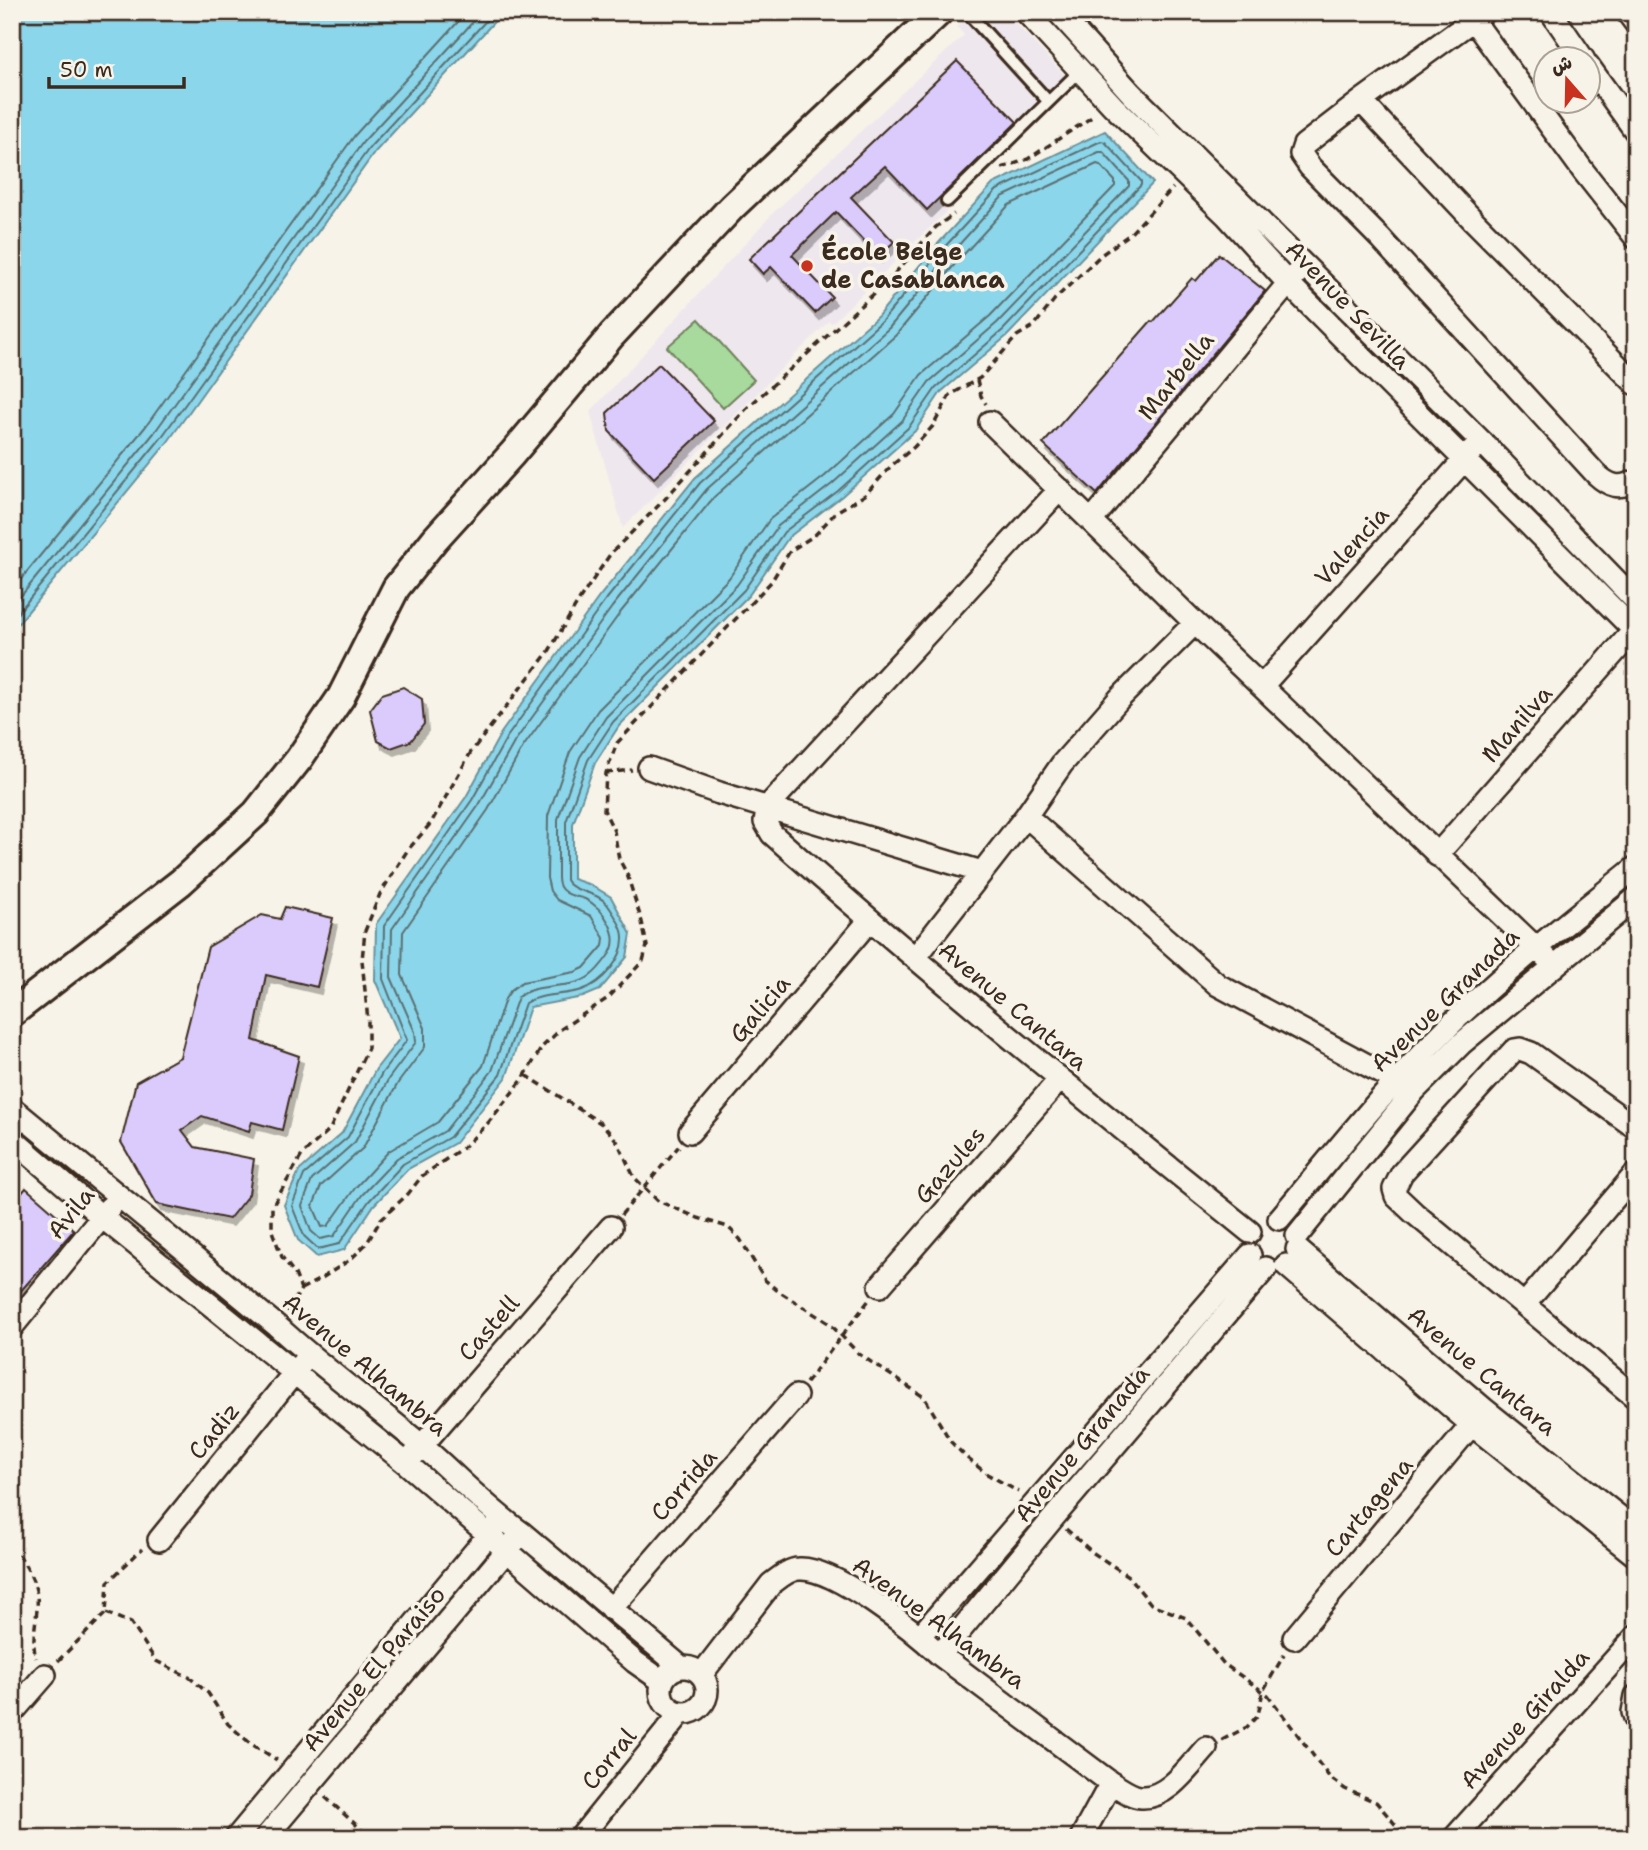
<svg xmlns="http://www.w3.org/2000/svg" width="1648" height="1850" font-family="'Shantell Sans','Playpen Sans Arabic',sans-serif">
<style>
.built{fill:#efe7ee}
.green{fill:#a7da9c;stroke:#71825d;stroke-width:2}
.water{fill:#8bd6eb;stroke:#6b9199;stroke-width:2}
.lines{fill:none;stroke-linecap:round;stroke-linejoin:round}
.shore{stroke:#5b6f70;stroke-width:2}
.building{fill:#dbcbfd;stroke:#3b2a1e;stroke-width:2;filter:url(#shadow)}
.service-casing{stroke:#3b2a1e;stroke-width:16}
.minor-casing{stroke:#3b2a1e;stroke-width:26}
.tertiary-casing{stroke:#3b2a1e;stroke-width:32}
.path{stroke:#3b2a1e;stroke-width:3.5;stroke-dasharray:7 5;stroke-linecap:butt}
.service{stroke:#f7f3e8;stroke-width:10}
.minor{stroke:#f7f3e8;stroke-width:21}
.tertiary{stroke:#f7f3e8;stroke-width:26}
.poi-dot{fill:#c8321e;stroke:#f7f3e8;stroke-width:2.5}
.labels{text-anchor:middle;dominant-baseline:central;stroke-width:7;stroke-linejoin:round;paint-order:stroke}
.poi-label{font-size:24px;font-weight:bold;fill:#3b2a1e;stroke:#f7f3e8;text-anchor:start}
.street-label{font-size:24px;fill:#3b2a1e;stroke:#f7f3e8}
</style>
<defs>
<filter id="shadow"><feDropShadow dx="4" dy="7" stdDeviation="0" flood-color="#0004"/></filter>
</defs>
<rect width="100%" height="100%" fill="#f7f3e8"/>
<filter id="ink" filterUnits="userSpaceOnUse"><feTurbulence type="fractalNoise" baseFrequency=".0143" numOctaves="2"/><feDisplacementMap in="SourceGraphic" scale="14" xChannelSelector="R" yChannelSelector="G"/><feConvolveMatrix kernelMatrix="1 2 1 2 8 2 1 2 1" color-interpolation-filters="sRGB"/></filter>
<g filter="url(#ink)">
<path class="built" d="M 973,12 L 1005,12 L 1075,86 L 832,323 L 829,321 L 623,528 L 590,412 L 774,212 L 964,35 L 957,27 Z"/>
<path class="green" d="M 699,319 L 754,380 L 723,408 L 667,347 Z"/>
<path class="water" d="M 12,12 L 503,12 L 375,152 L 167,443 L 12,631 Z
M 1105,131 L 1153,183 L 1008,335 L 941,392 L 915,431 L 842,496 L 789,537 L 749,595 L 619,726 L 595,763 L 573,824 L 573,879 L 591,885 L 611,897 L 631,934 L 627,957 L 600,990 L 583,997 L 530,1007 L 506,1078 L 455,1143 L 408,1169 L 374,1205 L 344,1250 L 317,1257 L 298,1240 L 284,1205 L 299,1171 L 342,1133 L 376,1069 L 400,1038 L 375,980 L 376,924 L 466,797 L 501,733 L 599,597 L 695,478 L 878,316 L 935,247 L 993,184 Z"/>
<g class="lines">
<path class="shore" d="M 1101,141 L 1105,142 L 1141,181 L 1141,185 L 1003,330 L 936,388 L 909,427 L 838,491 L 784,532 L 744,590 L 613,722 L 588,760 L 566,822 L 566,880 C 573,893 597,891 607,904 C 612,911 623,928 623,937 C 624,959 602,983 582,990 C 564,996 542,993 525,1003 L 500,1075 L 450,1137 L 403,1164 L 369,1201 L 339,1244 L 318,1249 L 304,1236 L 292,1206 L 304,1175 L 348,1137 L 382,1073 L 407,1040 L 383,979 L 384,926 L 472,800 L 507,737 L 605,601 L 700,483 L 882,321 L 940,252 L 997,190 Z
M 1099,152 L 1103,152 L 1129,181 L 1129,186 L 997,323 L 929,382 L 902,421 L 832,484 L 778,526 L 737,585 L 606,717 L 580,757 L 558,819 L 558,878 C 558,884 560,889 565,892 C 571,897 578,896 585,899 C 604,908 623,937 608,956 C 603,963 597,971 590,976 C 570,991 538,981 518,997 L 492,1071 L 445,1131 L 397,1158 L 362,1195 L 334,1236 L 320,1239 L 311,1231 L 302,1206 L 312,1180 L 355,1142 L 389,1078 L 416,1042 L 415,1032 L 391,977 L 392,929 L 479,805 L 515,741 L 612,607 L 707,489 L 889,328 L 947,258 L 1002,197 Z
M 1097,164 L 1100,165 L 1115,181 L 1115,186 L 990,316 L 921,375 L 894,414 L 825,476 L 770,519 L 729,578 L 598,710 L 570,752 L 548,816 L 547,878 L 550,891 L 557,900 L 591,916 L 604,938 L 603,946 L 584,968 L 575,972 L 522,982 L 511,990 L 505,999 L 483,1066 L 438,1122 L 389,1151 L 355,1188 L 328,1226 L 322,1227 L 313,1206 L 321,1186 L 363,1148 L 398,1083 L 425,1047 L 425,1028 L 402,975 L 403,932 L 488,810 L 523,747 L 620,613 L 714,497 L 896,335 L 955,264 L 1009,205 Z
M 12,590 L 146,426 L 355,135 L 467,12
M 12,607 L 154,433 L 363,142 L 482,12
M 12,620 L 161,438 L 370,147 L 494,12"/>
</g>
<path class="building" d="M 957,61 L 1017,122 L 927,210 L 885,166 L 851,197 L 894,242 L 878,256 L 836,212 L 792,255 L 832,297 L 815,313 L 771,267 L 763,274 L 749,259 Z
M 1219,254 L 1265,291 L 1097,494 L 1043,444 L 1151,321 L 1153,322 L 1192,278 L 1196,281 Z
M 659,364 L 714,421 L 654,478 L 609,431 L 607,413 Z
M 403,687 L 422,699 L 424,724 L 411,741 L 391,748 L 378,741 L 370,710 L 382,694 Z
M 285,907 L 333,918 L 317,987 L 266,975 L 253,1040 L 299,1056 L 282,1130 L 252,1122 L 249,1131 L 202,1116 L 182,1130 L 195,1147 L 254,1159 L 249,1194 L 229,1219 L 157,1204 L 121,1142 L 136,1082 L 180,1057 L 208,947 L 262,915 L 280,919 Z
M 26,1188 L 74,1230 L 12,1301 L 12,1204 Z"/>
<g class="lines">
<defs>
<path id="service" d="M 967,12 L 1048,101
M 947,201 L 1082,69"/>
<path id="minor" d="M 1026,12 L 1113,106 L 1227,216 L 1287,282 L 1636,632
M 1058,12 L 1131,93 L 1482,442 L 1636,601
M 1484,12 L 1361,101 L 1304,145 L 1301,154 L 1310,167 L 1380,238 L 1596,474 C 1610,487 1619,489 1636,481
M 1551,12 L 1584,60
M 1627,12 L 1636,24
M 1473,20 L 1584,172 L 1636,238
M 1588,65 L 1636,132
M 1361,101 L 1473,220 L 1636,384
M 990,422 L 1195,623 L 1555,966
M 1092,520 L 1296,274
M 1262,686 L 1473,450
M 649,768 L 719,793 L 982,872
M 768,806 L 765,822 L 772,834 C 927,972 1088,1102 1250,1232
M 768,806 L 1060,489
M 1026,816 L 1218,985 L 1406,1086
M 1437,855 L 1636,628
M 915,958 L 1026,816 L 1062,764 L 1119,699 L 1195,623
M 12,1108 L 277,1326 C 323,1368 373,1405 421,1445 C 455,1474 485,1507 522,1533 L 681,1667
M 1636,1128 L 1531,1053 L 1520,1049 L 1514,1050 L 1402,1173 L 1394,1189 L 1396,1196 L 1414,1213 L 1636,1398
M 690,1132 L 869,921
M 12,1139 L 102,1217 L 407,1464 L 635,1662 L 662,1681
M 1279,1219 C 1333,1155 1385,1089 1445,1030 C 1504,971 1571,920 1636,867
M 1297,1236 L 1415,1090 L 1461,1044 L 1636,898
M 1297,1249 L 1484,1409 L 1636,1530
M 1286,1265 L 1472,1425 L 1636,1556
M 880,1286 L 1060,1079
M 1524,1305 L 1636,1173
M 12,1327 L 110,1207
M 413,1456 L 611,1227
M 159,1540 L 303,1362
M 611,1609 L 796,1396
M 920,1636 L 1250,1255
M 1294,1638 L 1479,1416
M 940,1655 L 1054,1517 L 1266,1268
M661 1690a23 23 0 1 1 46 0a23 23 0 1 1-46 0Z
M 701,1675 L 771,1584 C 779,1578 789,1569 799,1569 C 833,1566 915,1631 940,1655 L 1111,1783 L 1081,1838
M 1636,1696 L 1633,1712 L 1636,1721
M 12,1713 L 45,1675
M 1111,1783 C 1119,1787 1131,1797 1141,1797 C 1168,1799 1190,1765 1206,1748
M 236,1838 L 496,1526
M 265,1838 L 514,1542
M 580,1838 L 680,1714
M 1454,1838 L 1636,1636"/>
<path id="tertiary" d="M 12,1013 L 181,882 L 256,813 L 299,759 L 341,697 L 396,588 L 435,539 L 512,454 L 612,335 L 732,207 L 939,12"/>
</defs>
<use href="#service" class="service-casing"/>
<use href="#minor" class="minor-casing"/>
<use href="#tertiary" class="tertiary-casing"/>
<path class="path" d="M 1002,168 L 1028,159 L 1095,115
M 977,380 L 981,396 L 986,404
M 606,773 L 632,770
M 526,1075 L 602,1124 L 617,1141 L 634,1177 L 658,1201 L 698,1218 L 728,1227 L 740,1239 L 765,1280 L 778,1291 L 830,1324 L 859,1354 L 924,1397 L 951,1442 L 967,1458 L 987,1474 L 1019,1492
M 621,1215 L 679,1146
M 301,1289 L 322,1278 L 351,1259 L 367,1243 L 381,1219 L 408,1194 L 422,1176 L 465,1146 L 488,1123 L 523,1079 L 542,1047 L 561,1029 L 608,998 L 643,961 L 647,946 L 642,922 L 627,874 L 619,859 L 614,831 L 604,810 L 606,773 L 617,743 L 771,582 L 790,551 L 815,535 L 836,512 L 865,495 L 891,466 L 914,447 L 933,426 L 950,395 L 980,378 L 1017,336 L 1034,326 L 1055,299 L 1101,255 L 1130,234 L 1173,188
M 288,1312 L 301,1289 L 295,1274 L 282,1257 L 272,1231 L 272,1207 L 302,1155 L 330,1129 L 368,1048 L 368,1021 L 362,960 L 365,931 L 380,894 L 407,851 L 431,823 L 471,752 L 549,651 L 578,602 L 611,553 L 665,499 L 746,409 L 888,281 L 936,227 L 954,214
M 806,1383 L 869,1300
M 1066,1529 L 1092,1552 L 1128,1576 L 1151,1604 L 1186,1618 L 1224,1664 L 1268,1695 L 1330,1778 L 1345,1789 L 1376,1802 L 1407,1838
M 12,1544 C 22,1560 34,1576 37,1595 C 39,1616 30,1637 36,1658
M 106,1613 L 131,1623 L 156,1661 L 189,1677 L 208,1693 L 228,1724 L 250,1743 L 277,1760
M 58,1661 L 106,1613 L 108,1582 L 142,1549
M 1222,1740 L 1247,1727 L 1258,1715 L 1263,1691 L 1284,1655
M 325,1797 L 371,1838"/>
<use href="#service" class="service"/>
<use href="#minor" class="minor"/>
<use href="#tertiary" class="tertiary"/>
</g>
</g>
<circle class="poi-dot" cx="807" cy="266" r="7"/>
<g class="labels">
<g class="poi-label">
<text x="821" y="252">École Belge<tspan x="821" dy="28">de Casablanca</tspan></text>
</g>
<g class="street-label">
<text transform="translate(1348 305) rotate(46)">Avenue Sevilla</text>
<text transform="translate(1176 376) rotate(-51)">Marbella</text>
<text transform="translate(1352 546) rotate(-48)">Valencia</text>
<text transform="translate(1517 724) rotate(-49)">Manilva</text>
<text transform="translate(1445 1000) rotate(-44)">Avenue Granada</text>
<text transform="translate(1013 1006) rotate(40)">Avenue Cantara</text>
<text transform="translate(760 1009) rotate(-50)">Galicia</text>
<text transform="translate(950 1165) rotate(-49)">Gazules</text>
<text transform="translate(71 1213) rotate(-51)">Avila</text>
<text transform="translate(489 1328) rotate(-49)">Castell</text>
<text transform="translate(365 1365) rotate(40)">Avenue Alhambra</text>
<text transform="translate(1482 1371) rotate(40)">Avenue Cantara</text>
<text transform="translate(214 1431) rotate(-51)">Cadiz</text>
<text transform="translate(1082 1444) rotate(-50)">Avenue Granada</text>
<text transform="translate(684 1485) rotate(-49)">Corrida</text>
<text transform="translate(1369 1507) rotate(-50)">Cartagena</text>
<text transform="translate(939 1623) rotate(36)">Avenue Alhambra</text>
<text transform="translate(374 1669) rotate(-50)">Avenue El Paraiso</text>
<text transform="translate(1525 1719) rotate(-48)">Avenue Giralda</text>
<text transform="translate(609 1759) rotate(-51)">Corral</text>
</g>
</g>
<rect width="1648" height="1850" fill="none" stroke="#f7f3e8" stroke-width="42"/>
<rect x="21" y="21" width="1606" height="1808" fill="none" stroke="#3b2a1e" stroke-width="2.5" filter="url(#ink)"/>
<g transform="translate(1567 80) rotate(340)"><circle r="33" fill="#f7f3e8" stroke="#aca397" stroke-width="2"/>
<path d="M0-5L12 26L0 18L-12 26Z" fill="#c8321e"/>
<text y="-10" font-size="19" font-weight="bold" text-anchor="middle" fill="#3b2a1e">ش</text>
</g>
<path d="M49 77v10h135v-10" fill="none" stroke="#3b2a1e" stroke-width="3.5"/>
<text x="60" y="77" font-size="21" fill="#3b2a1e" stroke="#f7f3e8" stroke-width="5" paint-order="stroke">50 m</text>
</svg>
